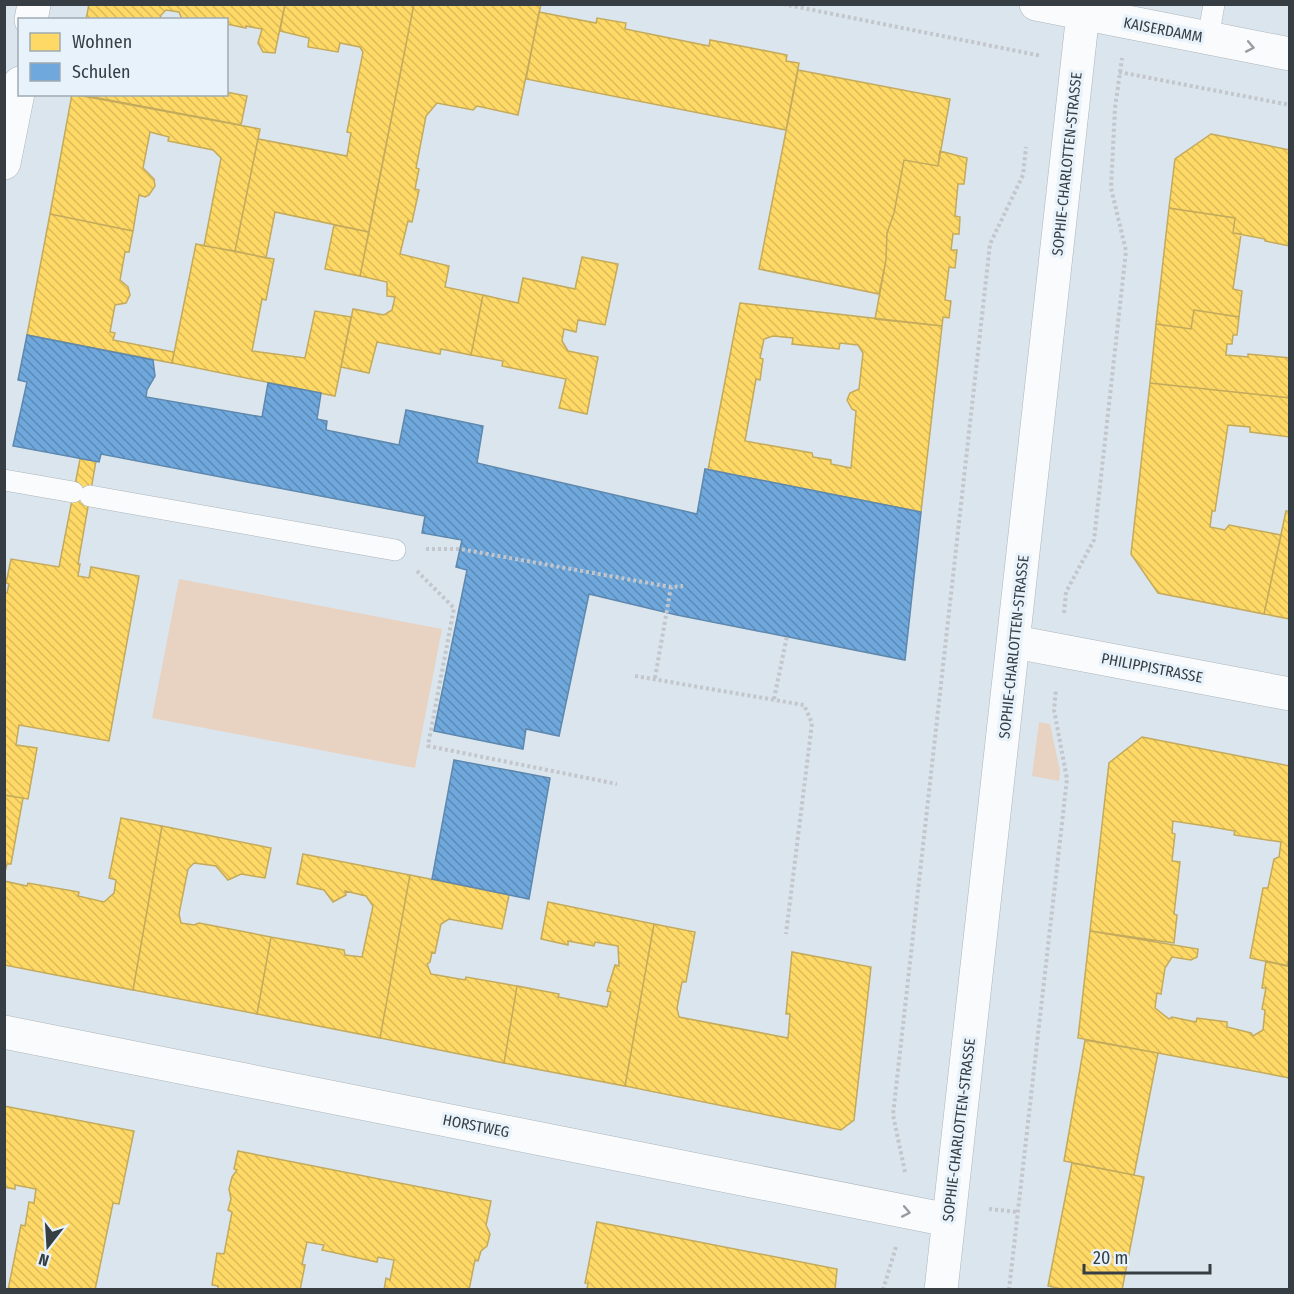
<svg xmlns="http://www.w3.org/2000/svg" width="1294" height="1294" font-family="'Fira Sans Condensed',sans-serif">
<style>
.grass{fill:#e8d2c2}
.homes{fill:url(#homes-back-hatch);stroke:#c3aa5c;stroke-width:1.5;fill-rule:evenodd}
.schools{fill:url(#schools-back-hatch);stroke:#5e88ae;stroke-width:1.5}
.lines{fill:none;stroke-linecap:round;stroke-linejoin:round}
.lane-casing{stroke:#adb5bb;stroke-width:22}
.street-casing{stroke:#adb5bb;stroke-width:34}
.primary-casing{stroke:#adb5bb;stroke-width:34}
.path{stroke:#c3c6ca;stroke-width:4;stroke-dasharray:3 3;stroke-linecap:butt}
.lane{stroke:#fafbfc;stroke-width:21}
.street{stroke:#fafbfc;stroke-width:33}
.primary{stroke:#fafbfc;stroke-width:33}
.oneway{stroke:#989ca0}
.labels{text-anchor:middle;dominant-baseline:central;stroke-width:6;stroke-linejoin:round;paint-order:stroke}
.street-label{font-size:15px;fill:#363e44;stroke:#e7f2fb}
</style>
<defs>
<pattern id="homes-back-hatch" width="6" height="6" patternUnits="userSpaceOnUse" patternTransform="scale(1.5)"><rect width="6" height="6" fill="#ffd966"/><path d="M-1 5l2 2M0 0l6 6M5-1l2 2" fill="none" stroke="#dbbb5a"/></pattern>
<pattern id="schools-back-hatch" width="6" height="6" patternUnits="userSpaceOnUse" patternTransform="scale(1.5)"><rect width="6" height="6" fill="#6fa8dc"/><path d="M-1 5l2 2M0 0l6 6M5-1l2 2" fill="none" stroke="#5c8ab4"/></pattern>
</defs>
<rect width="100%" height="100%" fill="#dbe5ed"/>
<path class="grass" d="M 179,579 L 442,629 L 415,768 L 152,718 Z
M 1039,722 L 1050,724 L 1060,771 L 1059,781 L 1032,776 Z"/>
<path class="homes" d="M 89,4 L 285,4 L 275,53 L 263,52 L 258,43 L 262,29 L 246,26 L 246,28 L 226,24 L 226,20 L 184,20 L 182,19 L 179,12 L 166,10 L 161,15 L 160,20 L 86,20 Z
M 285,4 L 414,4 L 369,232 L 275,212 L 266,258 L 235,251 L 258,139 L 347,156 L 351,133 L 347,132 L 363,52 L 360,47 L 340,43 L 338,52 L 308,47 L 309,38 L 280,31 Z
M 414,4 L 541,4 L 518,115 L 477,106 L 473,110 L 437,103 L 426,116 L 416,168 L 419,169 L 415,189 L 419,190 L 412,222 L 408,221 L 400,254 L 449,266 L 445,287 L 483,295 L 471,355 L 441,349 L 440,354 L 377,342 L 369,373 L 341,367 L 353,309 L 384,315 L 392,310 L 395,297 L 387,296 L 387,282 L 360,276 Z
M 539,12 L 596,23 L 597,18 L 626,23 L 625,29 L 709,46 L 710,40 L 787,55 L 786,61 L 799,63 L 786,130 L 526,79 Z
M 798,70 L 950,99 L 938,166 L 904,160 L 894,213 L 887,233 L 886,260 L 879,294 L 759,269 Z
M 226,92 L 247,96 L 241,125 L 77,94 L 226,94 Z
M 72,94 L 260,129 L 235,251 L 204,246 L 221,158 L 213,150 L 168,141 L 169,137 L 150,132 L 143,168 L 154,179 L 155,186 L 149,195 L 145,197 L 139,195 L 133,231 L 50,214 Z
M 1211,134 L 1290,150 L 1290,246 L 1265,241 L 1265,239 L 1233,233 L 1235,218 L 1169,208 L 1175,159 Z
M 940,151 L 967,158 L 964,184 L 958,184 L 955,216 L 960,217 L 959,234 L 953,234 L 951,250 L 957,250 L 955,268 L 949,267 L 945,300 L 951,301 L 949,318 L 943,317 L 942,326 L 875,319 L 886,260 L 887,233 L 894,213 L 904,160 L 938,166 Z
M 1169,208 L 1235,218 L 1233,233 L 1241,234 L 1233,289 L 1242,291 L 1239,317 L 1194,310 L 1191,329 L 1156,324 Z
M 50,214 L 133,231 L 129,252 L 125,252 L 120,280 L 128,287 L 130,295 L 126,303 L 115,305 L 110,332 L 115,333 L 113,340 L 174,352 L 172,363 L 27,335 Z
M 334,225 L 369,232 L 360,276 L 325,269 Z
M 196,244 L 274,259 L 266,300 L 262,299 L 252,351 L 305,358 L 315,311 L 351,317 L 335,396 L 172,363 Z
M 582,257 L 618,264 L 605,325 L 578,320 L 576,332 L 564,329 L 562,341 L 568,351 L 598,357 L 587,414 L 559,408 L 566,379 L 502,366 L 503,361 L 471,355 L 483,295 L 518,303 L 523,278 L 575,289 Z
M 740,303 L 942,326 L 921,512 L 708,470 ZM 773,336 L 793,338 L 792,344 L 839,349 L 840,343 L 858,345 L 863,353 L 859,389 L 850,393 L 847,400 L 852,409 L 856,411 L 851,468 L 831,464 L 831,460 L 813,457 L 812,453 L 745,441 L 756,379 L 760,380 L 763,359 L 760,358 L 764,339 Z
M 1194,310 L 1239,317 L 1237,335 L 1233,335 L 1232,344 L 1227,344 L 1226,355 L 1248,357 L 1248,354 L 1290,358 L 1290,398 L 1150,383 L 1156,324 L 1191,329 Z
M 1150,383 L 1290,398 L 1290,437 L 1250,432 L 1250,427 L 1228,425 L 1215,511 L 1212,511 L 1210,527 L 1225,530 L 1229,525 L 1281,535 L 1264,614 L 1158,593 L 1131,554 Z
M 80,459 L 96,461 L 78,564 L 80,564 L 78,576 L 89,578 L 91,567 L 139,576 L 109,741 L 19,725 L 16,745 L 37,748 L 28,799 L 4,795 L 4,593 L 7,593 L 9,584 L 6,583 L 11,559 L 59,567 Z
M 1286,511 L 1290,511 L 1290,619 L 1264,614 Z
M 1142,737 L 1290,766 L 1290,954 L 1287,966 L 1250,958 L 1263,888 L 1268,888 L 1274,859 L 1279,857 L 1281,842 L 1234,835 L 1235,831 L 1206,826 L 1173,821 L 1172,833 L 1175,834 L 1172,861 L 1180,862 L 1174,914 L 1177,915 L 1174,943 L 1090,931 L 1109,763 Z
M 4,795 L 23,798 L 11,864 L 7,864 L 4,876 Z
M 121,818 L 162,826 L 133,990 L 4,965 L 4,881 L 27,886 L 28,883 L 79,892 L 78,896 L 104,902 L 114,893 L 116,880 L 109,878 Z
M 162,826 L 271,848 L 265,878 L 241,874 L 228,880 L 216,866 L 194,863 L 188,869 L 179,914 L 181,923 L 194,925 L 199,923 L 271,937 L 257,1014 L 133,990 Z
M 303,854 L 410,875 L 380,1038 L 257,1014 L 271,937 L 344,950 L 345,955 L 362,957 L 373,906 L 366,896 L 345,891 L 346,895 L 333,902 L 324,890 L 297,884 Z
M 410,875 L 509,895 L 502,929 L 449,919 L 441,924 L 435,953 L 432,952 L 430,962 L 427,964 L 431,974 L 465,980 L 466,977 L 517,986 L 504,1063 L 380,1038 Z
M 548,902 L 654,924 L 625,1086 L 504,1063 L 517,986 L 559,994 L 558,997 L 607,1007 L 611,992 L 607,991 L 615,965 L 619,966 L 618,946 L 595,942 L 594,946 L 568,941 L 568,945 L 541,939 Z
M 654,924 L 695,932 L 686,982 L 682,982 L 677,1008 L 679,1017 L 788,1038 L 790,1014 L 786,1014 L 792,952 L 871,967 L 854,1120 L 841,1130 L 625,1086 Z
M 1090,931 L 1198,949 L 1197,957 L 1191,960 L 1172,957 L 1165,968 L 1161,994 L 1157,993 L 1155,1008 L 1169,1019 L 1172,1017 L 1196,1022 L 1197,1018 L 1227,1022 L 1227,1027 L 1251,1033 L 1253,1036 L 1263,1030 L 1265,1010 L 1262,1009 L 1266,988 L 1262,988 L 1266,961 L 1290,966 L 1290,1078 L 1078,1038 Z
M 1085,1040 L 1158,1053 L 1134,1175 L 1064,1161 Z
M 4,1106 L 134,1131 L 119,1204 L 113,1203 L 95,1290 L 8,1290 L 21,1225 L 25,1226 L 29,1202 L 34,1203 L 36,1189 L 15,1185 L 15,1189 L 4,1187 Z
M 238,1151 L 491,1201 L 486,1225 L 490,1234 L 487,1246 L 481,1251 L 478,1261 L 475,1260 L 469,1290 L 384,1290 L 386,1278 L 390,1280 L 394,1260 L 378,1257 L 377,1262 L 322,1250 L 324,1245 L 307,1242 L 302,1264 L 305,1265 L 300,1290 L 218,1290 L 218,1286 L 212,1285 L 217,1253 L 224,1254 L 232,1212 L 228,1210 L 231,1199 L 229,1189 L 232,1177 L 237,1170 L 234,1169 Z
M 1072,1163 L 1144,1177 L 1122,1290 L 1066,1290 L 1048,1286 Z
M 597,1222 L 837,1269 L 835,1290 L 587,1290 L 588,1283 L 585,1283 Z"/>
<path class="schools" d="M 27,335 L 153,360 L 155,376 L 147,390 L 146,397 L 262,417 L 268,383 L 321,393 L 317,419 L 327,421 L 326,430 L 399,445 L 406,410 L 483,426 L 477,463 L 697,514 L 705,469 L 921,512 L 905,660 L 677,615 L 589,594 L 559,736 L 526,729 L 523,749 L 434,731 L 467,570 L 456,567 L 462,540 L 422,533 L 425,516 L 101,454 L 99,462 L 13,446 L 27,382 L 18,380 Z
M 454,760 L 550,778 L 529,899 L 432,879 Z"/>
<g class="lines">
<defs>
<path id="lane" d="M 1208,39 L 1214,4
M 4,480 L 73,492
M 90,496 L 395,550"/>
<path id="street" d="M 31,20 L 34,4
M 4,163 L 20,83
M 1015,642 L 1290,694
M 4,1032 L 948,1220"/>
<path id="primary" d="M 1036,4 L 1290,54
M 941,1290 L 1084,4"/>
</defs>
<use href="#lane" class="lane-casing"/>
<use href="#street" class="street-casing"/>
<use href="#primary" class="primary-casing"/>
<path class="path" d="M 783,4 L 1042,56
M 1119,72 L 1290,105
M 426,549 L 460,549 L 671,587 L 683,586
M 417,571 L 454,608 L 428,746 L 617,784
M 1064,613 L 1066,592 L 1094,540 L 1126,251 L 1111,188 L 1115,108 L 1122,58
M 635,676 L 804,705 L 812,723 L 786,934
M 655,678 L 671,587
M 774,699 L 787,636
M 905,1172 L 893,1115 L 990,244 L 1023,175 L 1026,147
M 989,1209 L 1018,1212
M 883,1290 L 896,1247
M 1009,1290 L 1067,779 L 1054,710 L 1056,689"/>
<use href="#lane" class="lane"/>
<use href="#street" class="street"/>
<use href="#primary" class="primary"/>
</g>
<defs><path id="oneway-chevron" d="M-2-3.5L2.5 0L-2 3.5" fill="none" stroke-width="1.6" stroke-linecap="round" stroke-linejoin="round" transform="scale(1.5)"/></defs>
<g class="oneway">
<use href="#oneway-chevron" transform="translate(1250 47) rotate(11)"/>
<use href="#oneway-chevron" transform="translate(906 1212) rotate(11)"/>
</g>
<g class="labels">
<g class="street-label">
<text transform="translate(1163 30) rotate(11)">KAISERDAMM</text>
<text transform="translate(1067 164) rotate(-84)">SOPHIE-CHARLOTTEN-STRASSE</text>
<text transform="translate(1014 647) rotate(-84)">SOPHIE-CHARLOTTEN-STRASSE</text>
<text transform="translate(1152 668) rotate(11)">PHILIPPISTRASSE</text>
<text transform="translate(476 1126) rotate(11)">HORSTWEG</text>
<text transform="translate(959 1130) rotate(-83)">SOPHIE-CHARLOTTEN-STRASSE</text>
</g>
</g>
<rect width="1294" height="1294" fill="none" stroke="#363e44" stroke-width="12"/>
<rect x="18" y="18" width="210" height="78" fill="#e7f2fb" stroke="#a0aab2" stroke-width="1.5"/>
<rect x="30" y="33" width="30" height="18" fill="#ffd966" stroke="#a0aab2" stroke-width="1.5"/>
<text x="72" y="48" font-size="18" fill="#363e44">Wohnen</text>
<rect x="30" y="63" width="30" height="18" fill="#6fa8dc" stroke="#a0aab2" stroke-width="1.5"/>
<text x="72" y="78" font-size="18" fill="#363e44">Schulen</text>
<g transform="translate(48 1246) rotate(197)" stroke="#e7f2fb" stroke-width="4.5" paint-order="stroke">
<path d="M0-4.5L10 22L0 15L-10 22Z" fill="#363e44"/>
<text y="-9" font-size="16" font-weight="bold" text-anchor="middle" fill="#363e44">N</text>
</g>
<path d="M1084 1264v9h126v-9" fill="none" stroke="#363e44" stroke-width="3"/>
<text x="1093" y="1264" font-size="18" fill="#363e44" stroke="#e7f2fb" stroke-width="4.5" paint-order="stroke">20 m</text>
</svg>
